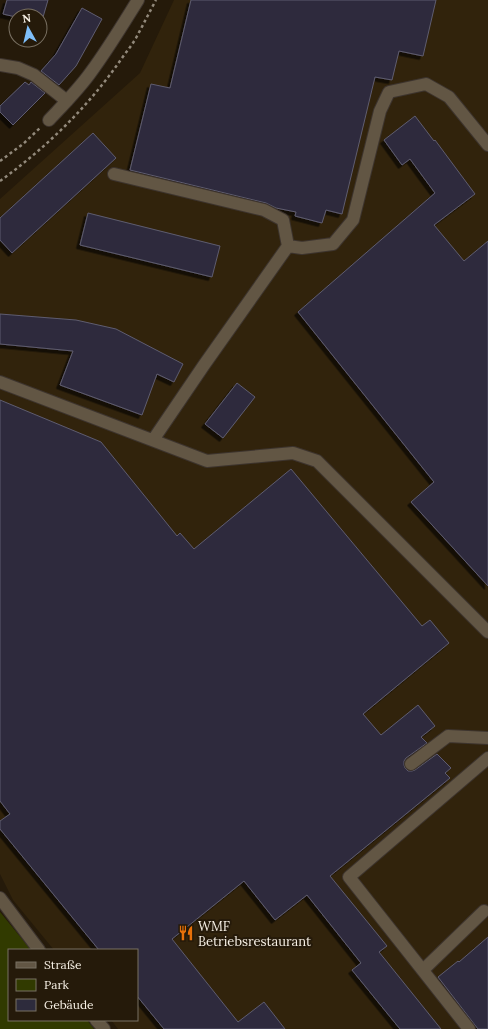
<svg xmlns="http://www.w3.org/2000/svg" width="488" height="1029" font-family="Lora,serif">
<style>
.built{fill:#31230c}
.green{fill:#313a00}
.building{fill:#2d2b3c;stroke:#5f5c70;filter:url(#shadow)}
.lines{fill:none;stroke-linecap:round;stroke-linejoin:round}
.minor-casing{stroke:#3d342e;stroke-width:14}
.path{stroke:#92897b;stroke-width:2.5;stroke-dasharray:3 3;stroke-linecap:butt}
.minor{stroke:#625644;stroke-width:12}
.labels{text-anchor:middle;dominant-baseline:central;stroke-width:4;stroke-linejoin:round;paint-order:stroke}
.poi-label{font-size:13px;fill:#f7f0e5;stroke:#251a0a;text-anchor:start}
</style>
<defs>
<filter id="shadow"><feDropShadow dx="-3.5" dy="3.5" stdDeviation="0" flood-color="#0009"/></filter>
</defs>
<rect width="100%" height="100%" fill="#251a0a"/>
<path class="built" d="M 174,0 L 488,0 L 488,1029 L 118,1029 L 111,1020 L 137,1020 L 137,950 L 54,950 L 13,900 L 0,874 L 0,199 L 140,73 Z"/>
<path class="green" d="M 0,912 L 31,950 L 9,950 L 9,1020 L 87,1020 L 94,1029 L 0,1029 Z"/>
<path class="building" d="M 7,0 L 48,0 L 41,24 L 40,24 L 40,16 L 16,16 L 16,17 L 3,14 Z
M 191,0 L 436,0 L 423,56 L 399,51 L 392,80 L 375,77 L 342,214 L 326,210 L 322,223 L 295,216 L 296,212 L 276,208 L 266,203 L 130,170 L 151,84 L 170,88 Z
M 82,8 L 102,19 L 76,66 L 59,85 L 41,71 L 56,54 Z
M 25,82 L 29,85 L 31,82 L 45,93 L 13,125 L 0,112 L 0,106 Z
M 415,116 L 434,141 L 435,140 L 475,194 L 434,225 L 464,261 L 488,241 L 488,586 L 411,502 L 434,482 L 298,312 L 435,193 L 410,159 L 402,165 L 384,140 Z
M 93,133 L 116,158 L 12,253 L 0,240 L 0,218 Z
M 88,213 L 220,246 L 212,277 L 80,245 Z
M 0,314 L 76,320 L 116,329 L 183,364 L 174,382 L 157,374 L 142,415 L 60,385 L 73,351 L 0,344 Z
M 237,383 L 255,397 L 223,438 L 205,424 Z
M 0,400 L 101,442 L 177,536 L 180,533 L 194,549 L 291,469 L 422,626 L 430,620 L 449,643 L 363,714 L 381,735 L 418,705 L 435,726 L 421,737 L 427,743 L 406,758 L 404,761 L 404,765 L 405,768 L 408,771 L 412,771 L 415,770 L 437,754 L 451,768 L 445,773 L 450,778 L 330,876 L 387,946 L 379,952 L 441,1029 L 400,1029 L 352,970 L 361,963 L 307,895 L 275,920 L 244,881 L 172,939 L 238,1022 L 264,1002 L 285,1029 L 164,1029 L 137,996 L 137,950 L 99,950 L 0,829 L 0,821 L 10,814 L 0,801 Z
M 488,937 L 488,1029 L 478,1029 L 438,977 L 458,961 L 459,962 Z"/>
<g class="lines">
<defs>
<path id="minor" d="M 0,65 L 18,68 L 34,75 L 67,101
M 49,120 C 63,105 79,89 91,72 C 108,49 123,24 138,0
M 114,174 L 264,210 L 283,220 L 288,246 L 204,365 L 153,440
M 288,246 L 302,248 L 333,244 L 353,220 L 380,111 L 389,92 L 426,84 L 449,97 L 488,145
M 0,382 L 207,461 L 293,453 L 317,461 L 488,632
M 411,764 L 448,736 L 488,738
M 0,898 L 39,950
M 423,970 L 484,911
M 96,1020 L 104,1029
M 469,1029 L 349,877 L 488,758"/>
</defs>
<use href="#minor" class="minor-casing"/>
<path class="path" d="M 0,161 L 23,144 L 40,128
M 0,181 C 47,147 89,106 122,58 C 127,51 132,45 136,38 C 143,25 149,13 156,0"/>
<use href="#minor" class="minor"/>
</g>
<defs>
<symbol id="restaurant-bare" viewBox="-9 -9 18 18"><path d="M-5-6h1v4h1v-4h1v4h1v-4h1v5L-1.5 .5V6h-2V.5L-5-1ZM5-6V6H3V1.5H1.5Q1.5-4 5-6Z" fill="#e8710a" stroke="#251a0a" stroke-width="2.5" paint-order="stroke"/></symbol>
</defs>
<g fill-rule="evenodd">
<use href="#restaurant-bare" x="175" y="922" width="22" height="22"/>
</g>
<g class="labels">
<g class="poi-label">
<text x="198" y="926">WMF<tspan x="198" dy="15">Betriebsrestaurant</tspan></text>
</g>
</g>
<rect x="8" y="949" width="130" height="72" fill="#251a0a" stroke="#797062"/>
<rect x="16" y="962" width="20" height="6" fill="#625644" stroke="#797062"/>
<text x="44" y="969" font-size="12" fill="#f7f0e5">Straße</text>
<rect x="16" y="979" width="20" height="12" fill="#313a00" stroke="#797062"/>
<text x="44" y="989" font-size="12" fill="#f7f0e5">Park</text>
<rect x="16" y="999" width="20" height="12" fill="#2d2b3c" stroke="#797062"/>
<text x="44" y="1009" font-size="12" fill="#f7f0e5">Gebäude</text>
<g transform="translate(28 28) rotate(352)"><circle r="19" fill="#251a0a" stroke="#797062"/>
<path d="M0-3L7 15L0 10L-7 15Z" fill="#7ebef9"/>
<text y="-6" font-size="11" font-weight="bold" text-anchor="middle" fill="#f7f0e5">N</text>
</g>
</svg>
